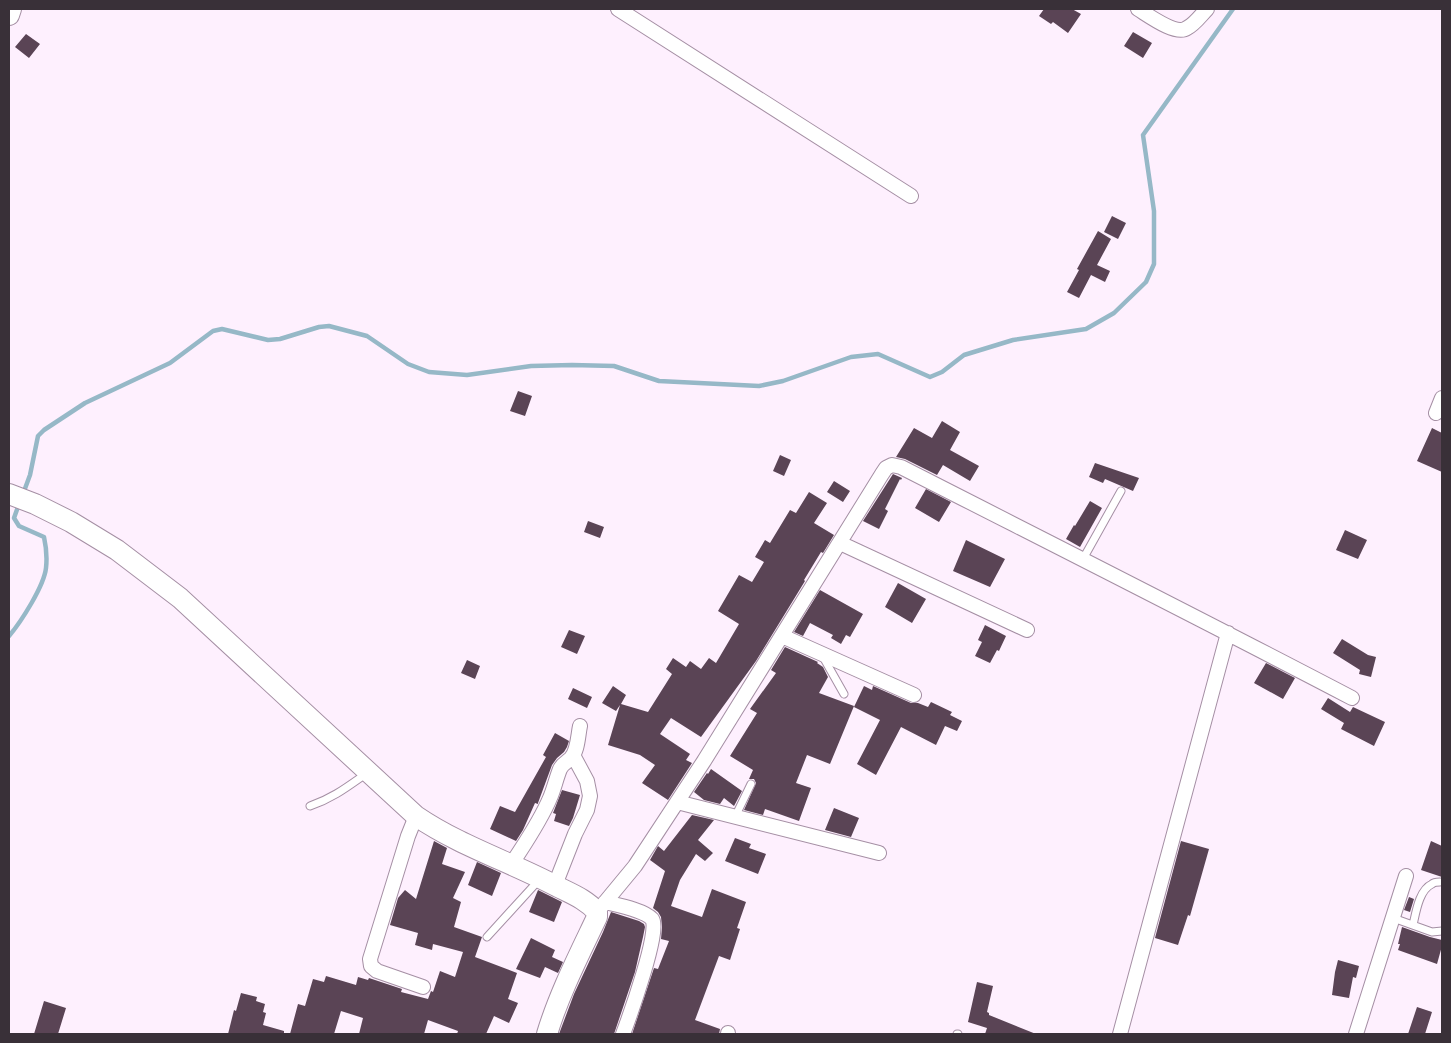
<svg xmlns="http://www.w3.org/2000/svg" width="1451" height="1043" font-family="'PT Serif',serif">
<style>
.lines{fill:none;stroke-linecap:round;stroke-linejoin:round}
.stream{stroke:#96b8c7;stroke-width:4.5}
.building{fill:#5a4455}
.lane-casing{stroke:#a58fa4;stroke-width:9}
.street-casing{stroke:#a58fa4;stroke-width:16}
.secondary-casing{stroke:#a58fa4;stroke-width:22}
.lane{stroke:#fff;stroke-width:7}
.street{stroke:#fff;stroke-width:14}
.secondary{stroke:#fff;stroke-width:20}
</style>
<rect width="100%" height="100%" fill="#fef0fe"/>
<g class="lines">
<path class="stream" d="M 23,494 L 30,475 L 38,436 L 44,430 L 85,403 L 170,363 L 213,331 L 222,329 L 268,340 L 280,339 L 319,327 L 329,326 L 367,336 L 408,364 L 429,372 L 467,375 L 531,366 L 572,365 L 614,366 L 659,381 L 759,386 L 783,381 L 851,357 L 878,354 L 930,377 L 942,372 L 964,355 L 1013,340 L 1086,329 L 1114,313 L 1146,282 L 1154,264 L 1154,211 L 1143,135 L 1233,9
M 9,636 C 21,622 44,586 46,568 C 47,559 46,546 44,537 L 19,526 L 14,518 L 19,504"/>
</g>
<path class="building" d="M 1044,9 L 1072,9 L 1081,14 L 1068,33 L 1053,22 L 1051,24 L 1039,16 Z
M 1133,32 L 1152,43 L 1143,58 L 1124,46 Z
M 26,34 L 40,44 L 29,58 L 15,47 Z
M 1112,216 L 1126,223 L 1118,239 L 1104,232 Z
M 1098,231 L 1111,239 L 1097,265 L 1110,271 L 1105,282 L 1091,275 L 1079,298 L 1067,292 L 1079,270 L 1077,269 Z
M 518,391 L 532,396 L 525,416 L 510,411 Z
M 942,421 L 960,432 L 950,450 L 979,466 L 970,481 L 943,465 L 937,475 L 905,459 L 896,457 L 914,428 L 932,438 Z
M 1432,428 L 1442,433 L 1442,472 L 1417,461 Z
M 780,455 L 791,460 L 784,476 L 773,471 Z
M 1095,463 L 1139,478 L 1133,491 L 1105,479 L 1103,483 L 1089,477 Z
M 893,474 L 902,478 L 901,480 L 900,479 L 885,509 L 888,511 L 879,529 L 863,521 Z
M 834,481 L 850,491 L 843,502 L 827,492 Z
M 926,489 L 951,502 L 939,522 L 915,508 Z
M 809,492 L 827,503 L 814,523 L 834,535 L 823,553 L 821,552 L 804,580 L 805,581 L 756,661 L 701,737 L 671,718 L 660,734 L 690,754 L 686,760 L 692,763 L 668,800 L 642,783 L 655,765 L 640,755 L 608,745 L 620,705 L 616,711 L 602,703 L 613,686 L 626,695 L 621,704 L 648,712 L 672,674 L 666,669 L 673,658 L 686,667 L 690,661 L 701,669 L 709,658 L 716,663 L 739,624 L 718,611 L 739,575 L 752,582 L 764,562 L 755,557 L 765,540 L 770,543 L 790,510 L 796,513 Z
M 1090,501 L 1102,508 L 1080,547 L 1066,539 L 1074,525 L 1075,526 Z
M 588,521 L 604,527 L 600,538 L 584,532 Z
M 1345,530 L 1367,540 L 1358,559 L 1336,550 Z
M 966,540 L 1005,559 L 990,587 L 953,571 Z
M 898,583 L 926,599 L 912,623 L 885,607 Z
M 820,590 L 863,614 L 850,637 L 846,635 L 841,644 L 831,638 L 833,635 L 810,623 L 803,636 L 794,632 Z
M 985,625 L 1006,636 L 999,651 L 997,650 L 990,663 L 975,656 L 982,642 L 978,640 Z
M 569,630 L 585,636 L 577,654 L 561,647 Z
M 1342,639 L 1368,655 L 1376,657 L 1371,677 L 1359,674 L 1360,670 L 1333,653 Z
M 785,647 L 818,662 L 817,663 L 823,667 L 828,677 L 819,693 L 854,706 L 830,764 L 807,755 L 796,783 L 811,788 L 799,821 L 765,809 L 763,815 L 744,810 L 756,783 L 754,779 L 749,779 L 753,770 L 730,756 L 757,713 L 750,709 L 776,673 L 771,670 Z
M 467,660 L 480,666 L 475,679 L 461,673 Z
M 1266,663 L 1295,678 L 1283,699 L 1254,683 Z
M 864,686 L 872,690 L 873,686 L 911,703 L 918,703 L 928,707 L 931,702 L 952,712 L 950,715 L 962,721 L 957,731 L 945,726 L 936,745 L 901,727 L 876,775 L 857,764 L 880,720 L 854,707 Z
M 573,688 L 592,697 L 587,708 L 568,699 Z
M 1328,698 L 1350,712 L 1353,707 L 1385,722 L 1374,746 L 1341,729 L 1344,723 L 1321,709 Z
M 555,733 L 569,741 L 567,747 L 564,752 L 557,758 L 552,765 L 538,803 L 538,804 L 535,803 L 523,830 L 516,841 L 490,829 L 500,806 L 515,812 L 546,757 L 543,755 Z
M 711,769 L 742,791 L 734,806 L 724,798 L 720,804 L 704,800 L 694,792 L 707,773 L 708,774 Z
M 562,790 L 580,795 L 573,818 L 569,826 L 554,821 L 556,814 L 553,813 Z
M 834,808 L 859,818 L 851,837 L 825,830 Z
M 692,815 L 714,820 L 698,840 L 713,853 L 705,861 L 696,854 L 680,880 L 671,906 L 702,917 L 712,889 L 746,902 L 737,928 L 740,929 L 730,960 L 719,956 L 695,1020 L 720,1029 L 719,1034 L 632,1034 L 654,968 L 658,969 L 669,941 L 661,939 L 662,927 L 661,917 L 658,912 L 653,908 L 665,871 L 650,860 L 658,846 L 664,851 Z
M 735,838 L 751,844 L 749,848 L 766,854 L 758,874 L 725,861 Z
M 434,841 L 447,848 L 442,864 L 465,872 L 453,898 L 461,902 L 454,927 L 482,937 L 475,957 L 517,973 L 508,999 L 518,1003 L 509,1023 L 494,1016 L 486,1034 L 457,1034 L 458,1031 L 428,1020 L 424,1034 L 359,1034 L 363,1018 L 341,1011 L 334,1034 L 290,1034 L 298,1004 L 305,1006 L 313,979 L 324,982 L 326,976 L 356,985 L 358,977 L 368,980 L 369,978 L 402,989 L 401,992 L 428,999 L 431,991 L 433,992 L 440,971 L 455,977 L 463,952 L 433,944 L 432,950 L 415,945 L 418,933 L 390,925 L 398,898 L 405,890 L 416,899 Z
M 1181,841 L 1209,849 L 1190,916 L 1188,915 L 1178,945 L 1155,938 Z
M 1431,841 L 1442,846 L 1442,877 L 1421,870 Z
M 477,862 L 501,873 L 492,896 L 468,885 Z
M 538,890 L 562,902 L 554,922 L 529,912 Z
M 1409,897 L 1414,899 L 1410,912 L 1404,910 Z
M 611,912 L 639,921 L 644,924 L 645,927 L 643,937 L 635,972 L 614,1034 L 559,1034 L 574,994 L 603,932 Z
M 1402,927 L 1430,937 L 1442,940 L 1442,946 L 1437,964 L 1398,950 L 1400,944 L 1398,944 Z
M 531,938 L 555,950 L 552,957 L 563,962 L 558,973 L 545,967 L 540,978 L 516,969 Z
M 1338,960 L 1359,966 L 1356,978 L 1353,977 L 1349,998 L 1332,995 L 1335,972 Z
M 977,982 L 993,986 L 987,1012 L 989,1013 L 989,1015 L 1036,1034 L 985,1034 L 987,1028 L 968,1022 Z
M 241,993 L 257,997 L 256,1001 L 265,1004 L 263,1012 L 266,1013 L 263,1025 L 284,1031 L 284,1034 L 228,1034 L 234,1010 L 236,1011 Z
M 44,1001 L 66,1008 L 58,1034 L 34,1034 Z
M 1417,1007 L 1432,1012 L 1425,1034 L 1408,1034 Z"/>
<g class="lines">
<defs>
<path id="lane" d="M 1083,559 L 1121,491
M 822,655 L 844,694
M 310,806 C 333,798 347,787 367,773
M 735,817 L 751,784
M 1393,918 L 1432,932 L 1442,931
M 1413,925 C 1416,912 1419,890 1432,884 C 1434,882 1437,882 1440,882
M 487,937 L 539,880
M 957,1034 L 958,1034"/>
<path id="street" d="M 618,9 L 911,196
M 1138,9 C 1148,15 1176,36 1187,28 C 1195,24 1201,15 1207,9
M 1436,413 L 1442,398
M 840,543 L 1027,630
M 782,636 L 914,695
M 677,802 L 879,853
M 416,816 L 408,836 L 370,959 L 371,966 L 377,971 L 423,987
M 511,865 C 525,843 540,822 550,798 C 554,789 556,779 560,769 C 563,763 566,763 570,759 C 578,752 578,735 580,726
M 555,885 L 575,834 L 587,810 L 590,796 L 587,781 L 573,755
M 605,902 C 617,905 644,910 652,919 C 661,929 629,1018 623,1034
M 597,912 L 635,866 L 704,761 L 882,474 L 886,468 L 892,465 L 901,467 C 1052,544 1203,620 1352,698
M 728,1034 L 728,1033
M 1120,1034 L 1228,633
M 1356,1034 L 1406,876"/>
<path id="secondary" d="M 9,15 L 11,9
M 9,494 L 35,504 L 71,522 L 117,550 L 180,598 L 416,816 C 460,846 511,862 558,887 C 572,894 587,900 597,912 L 597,917 C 579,955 559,994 547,1034"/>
</defs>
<use href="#lane" class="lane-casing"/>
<use href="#street" class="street-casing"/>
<use href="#secondary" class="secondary-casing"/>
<use href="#lane" class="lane"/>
<use href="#street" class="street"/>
<use href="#secondary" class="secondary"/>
</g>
<rect width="1451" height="1043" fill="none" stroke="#393038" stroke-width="20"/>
</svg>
